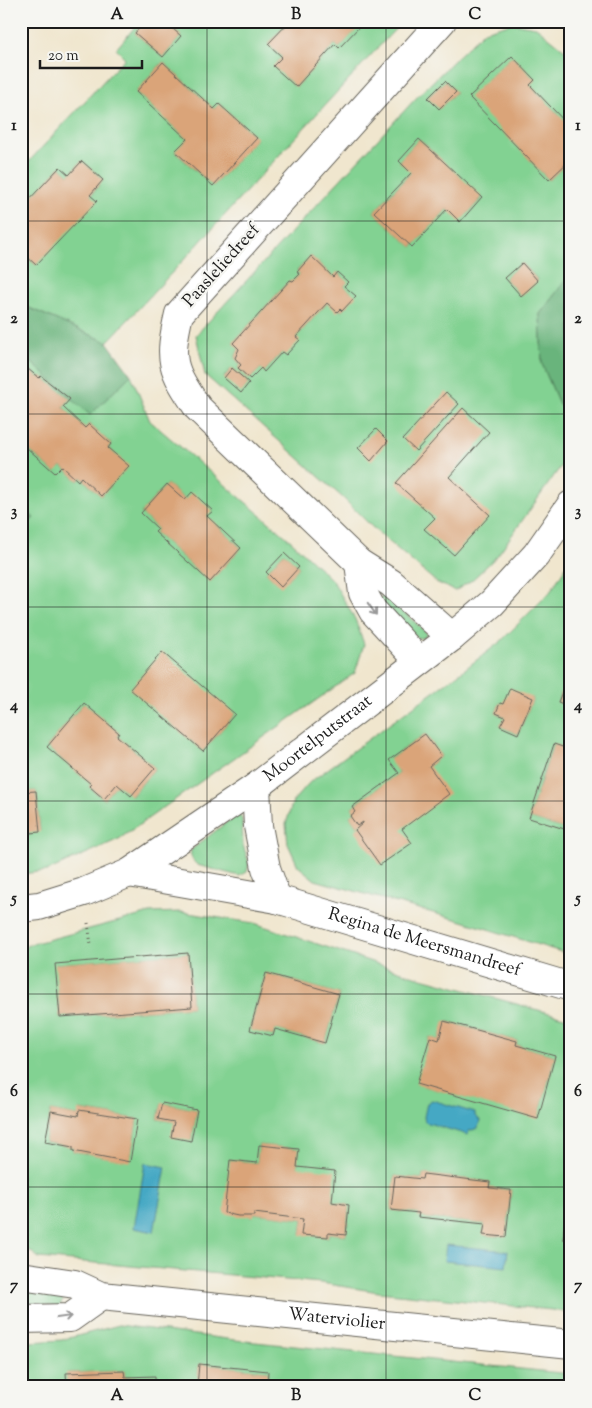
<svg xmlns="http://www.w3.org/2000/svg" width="592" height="1408" font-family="'Sorts Mill Goudy',serif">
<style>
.green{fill:#82d292;stroke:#4f7757;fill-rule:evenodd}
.forest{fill:#69b47c;stroke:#42684c}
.water{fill:#44a8c4;stroke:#306270}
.building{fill:#daa479}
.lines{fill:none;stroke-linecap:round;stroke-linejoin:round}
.minor-casing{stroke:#66635a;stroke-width:30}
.path{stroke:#66635a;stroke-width:3;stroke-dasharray:1 4;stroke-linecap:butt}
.minor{stroke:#fff;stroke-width:28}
.oneway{stroke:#999}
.grid{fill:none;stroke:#1c1c1c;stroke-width:1;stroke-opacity:0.55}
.labels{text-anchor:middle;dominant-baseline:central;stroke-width:5;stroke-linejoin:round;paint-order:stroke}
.street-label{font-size:18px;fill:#1c1c1c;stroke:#f6f6f2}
.neatline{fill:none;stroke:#1c1c1c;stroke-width:2}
.grid-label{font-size:16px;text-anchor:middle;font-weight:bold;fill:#1c1c1c}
</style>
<rect width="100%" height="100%" fill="#f6f6f2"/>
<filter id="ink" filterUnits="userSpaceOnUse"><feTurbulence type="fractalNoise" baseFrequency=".02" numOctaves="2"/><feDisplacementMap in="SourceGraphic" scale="10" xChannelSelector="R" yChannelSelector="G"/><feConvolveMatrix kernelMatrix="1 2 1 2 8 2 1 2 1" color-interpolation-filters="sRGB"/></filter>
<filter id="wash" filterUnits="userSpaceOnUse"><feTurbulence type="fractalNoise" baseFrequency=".0096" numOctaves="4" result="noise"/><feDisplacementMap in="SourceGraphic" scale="20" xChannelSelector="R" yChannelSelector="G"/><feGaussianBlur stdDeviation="1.12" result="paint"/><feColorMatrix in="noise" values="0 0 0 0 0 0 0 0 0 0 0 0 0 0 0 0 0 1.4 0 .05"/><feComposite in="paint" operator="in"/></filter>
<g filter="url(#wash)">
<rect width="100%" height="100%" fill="#f0e6ce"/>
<path class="green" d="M 140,21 L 145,21 L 135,33 L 163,57 L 181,36 L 164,21 L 290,21 L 268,44 L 282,57 L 274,66 L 296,87 L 335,44 L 339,48 L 359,26 L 354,21 L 403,21 C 303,127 207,237 107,342 L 27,307 L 21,301 L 21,255 L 23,253 L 36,265 L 103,180 L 82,161 L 69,175 L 60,167 L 21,208 L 21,170 L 125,58 L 116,49 ZM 163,62 L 214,109 L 219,104 L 257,138 L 213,186 L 175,152 L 187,139 L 136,92 Z
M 512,23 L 536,27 L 571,55 L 571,128 L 530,85 L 535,80 L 512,56 L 470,97 L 549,180 L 571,159 L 571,273 L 540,314 L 542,364 L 560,406 L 571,416 L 571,452 L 497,556 L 472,580 L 455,591 L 436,582 L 372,527 L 342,497 L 205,375 L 196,335 L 418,96 L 484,31 ZM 445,81 L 456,92 L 439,109 L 428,97 ZM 419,139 L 482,198 L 460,221 L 447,209 L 412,247 L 374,212 L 411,172 L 399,161 ZM 311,256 L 333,277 L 338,272 L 347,282 L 344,286 L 355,296 L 342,311 L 327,303 L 265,371 L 261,368 L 250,379 L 238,368 L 241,365 L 235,358 L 239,349 L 233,343 L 290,280 L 293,281 L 300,274 L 297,271 ZM 522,263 L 538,280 L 521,296 L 505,278 ZM 232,368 L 249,383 L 241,392 L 224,377 Z
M 21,353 L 90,414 L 131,375 L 150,421 L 290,540 L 333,581 L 355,619 L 364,644 L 355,673 L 119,839 L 47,871 L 21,874 L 21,834 L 40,831 L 36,791 L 21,792 L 21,529 L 34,518 L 21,505 L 21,455 L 27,448 L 55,473 L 62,466 L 78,481 L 81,477 L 101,496 L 128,466 L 108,448 L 111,444 L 89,424 L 85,428 L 63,407 L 70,399 L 41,376 L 39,378 L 28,369 L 25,372 L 21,369 ZM 167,484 L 185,500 L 212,511 L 207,516 L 241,548 L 210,582 L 155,532 L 158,529 L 141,513 ZM 284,553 L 299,567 L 281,586 L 266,572 ZM 131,689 L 235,714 L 203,751 ZM 84,703 L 119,733 L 117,736 L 155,768 L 132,796 L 117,784 L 104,799 L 89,787 L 91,784 L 47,747 Z
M 571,559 L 571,684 L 566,682 L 558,702 L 571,707 L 571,750 L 553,744 L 529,818 L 571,831 L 571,955 L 462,921 L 315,880 L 298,866 L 288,844 L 286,824 L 293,801 L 310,782 L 465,669 L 500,642 L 550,592 ZM 533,698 L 518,734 L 500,726 L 505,717 L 496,713 L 500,703 L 503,704 ZM 425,734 L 441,756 L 429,766 L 380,844 L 363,822 L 357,826 L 350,816 L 355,812 L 352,807 L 399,773 L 390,759 Z
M 384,594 L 427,633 L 424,638 L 418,638 L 379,604 L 380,598 Z
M 239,815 L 242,819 L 243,845 L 249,863 L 247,872 L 239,876 L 197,865 C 192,860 190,857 191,850 L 232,818 Z
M 181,912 L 254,923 L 411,975 L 571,1019 L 571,1312 L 379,1292 L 321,1283 L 39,1258 L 26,1248 L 21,1242 L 21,950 L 28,945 L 150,913 ZM 188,953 L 192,1007 L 60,1017 L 56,964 ZM 266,973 L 339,994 L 325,1043 L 275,1029 L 273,1036 L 250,1029 ZM 445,1021 L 517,1041 L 516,1045 L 555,1056 L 538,1118 L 417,1084 L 430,1037 L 439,1040 ZM 162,1103 L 197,1110 L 191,1141 L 174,1122 L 158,1119 ZM 80,1110 L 137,1119 L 130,1161 L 73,1151 L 73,1147 L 45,1142 L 51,1111 L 78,1116 ZM 259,1145 L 298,1149 L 297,1167 L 332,1202 L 349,1205 L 346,1235 L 328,1233 L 328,1237 L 301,1234 L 303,1219 L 254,1213 L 253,1216 L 244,1215 L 230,1160 L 257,1163 ZM 423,1174 L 490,1182 L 489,1188 L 511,1190 L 506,1237 L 484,1235 L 485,1224 L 419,1217 L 419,1213 L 391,1210 L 395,1176 L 422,1179 Z
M 21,1289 L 62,1296 L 63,1300 L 59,1307 L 21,1302 Z
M 119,1325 L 235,1340 L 571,1374 L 571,1387 L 399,1387 L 371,1384 L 370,1387 L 267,1387 L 268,1371 L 199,1364 L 197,1387 L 155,1387 L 155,1376 L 125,1377 L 124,1371 L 67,1373 L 67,1387 L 21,1387 L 21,1347 L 30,1342 L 62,1340 Z"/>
<path class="forest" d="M 571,273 L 571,346 L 568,360 L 571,366 L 571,416 L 560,406 L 542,364 L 540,314 Z
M 21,301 L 27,307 L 107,342 L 131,375 L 90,415 L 21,353 Z
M 21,505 L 34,518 L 21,529 Z"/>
<path class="water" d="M 432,1100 L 475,1113 L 475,1116 L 480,1120 L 478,1128 L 469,1131 L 468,1135 L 425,1122 L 424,1117 L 427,1103 Z
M 145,1163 L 166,1167 L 154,1232 L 134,1228 Z
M 446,1245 L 508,1251 L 506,1267 L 444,1261 Z"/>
<g id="blocks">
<path class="building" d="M 145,21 L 164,21 L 181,36 L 163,57 L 135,33 Z
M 290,21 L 354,21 L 360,26 L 339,48 L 335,44 L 296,87 L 273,66 L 282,57 L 268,44 Z
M 512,56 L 535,80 L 530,85 L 571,128 L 571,159 L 549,180 L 469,97 Z
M 163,62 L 214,109 L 219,104 L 257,138 L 213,186 L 175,151 L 187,139 L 136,92 Z
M 445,81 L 456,92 L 439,109 L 428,98 Z
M 419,139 L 482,197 L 460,222 L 447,209 L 412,247 L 374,212 L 411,173 L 399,161 Z
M 82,161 L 103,180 L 90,195 L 97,201 L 36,265 L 23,253 L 21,255 L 21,208 L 60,167 L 69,175 Z
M 311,256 L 333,277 L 337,272 L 348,282 L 344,286 L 356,296 L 342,311 L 340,309 L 337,312 L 327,303 L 296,337 L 300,340 L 286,355 L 282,352 L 264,372 L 261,368 L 250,379 L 238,368 L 241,365 L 235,358 L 239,349 L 233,343 L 290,280 L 293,281 L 300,274 L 297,272 Z
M 522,263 L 538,281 L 521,296 L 505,278 Z
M 232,368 L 249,383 L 241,393 L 224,378 Z
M 21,369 L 25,372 L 28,369 L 39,378 L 41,376 L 70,399 L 63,407 L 85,428 L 89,424 L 111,444 L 108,448 L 129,466 L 101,496 L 81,477 L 78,481 L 62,466 L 55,473 L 27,448 L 21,455 Z
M 446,392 L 459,404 L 416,451 L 403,439 Z
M 463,408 L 489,432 L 449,477 L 490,515 L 454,555 L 424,529 L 435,518 L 396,483 Z
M 376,429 L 388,441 L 371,461 L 358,448 Z
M 167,484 L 185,500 L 192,492 L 213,511 L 207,516 L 241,548 L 210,582 L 155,532 L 158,529 L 141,513 Z
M 284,553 L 299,567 L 281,587 L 266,572 Z
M 162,652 L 235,714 L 203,751 L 130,689 Z
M 566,682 L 571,684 L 571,707 L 558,702 Z
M 510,688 L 533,698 L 518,734 L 500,726 L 505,717 L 496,713 L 500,703 L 503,704 Z
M 84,703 L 119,733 L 117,736 L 155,768 L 131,796 L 117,784 L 104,799 L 89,786 L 91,784 L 47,747 Z
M 425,734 L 441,756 L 429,766 L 449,794 L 402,829 L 412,843 L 380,865 L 355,830 L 363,823 L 363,822 L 357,826 L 350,816 L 355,812 L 352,807 L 399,773 L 389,760 Z
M 554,744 L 571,750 L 571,831 L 529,818 Z
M 36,791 L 40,832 L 21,834 L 21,792 Z
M 188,953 L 192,1007 L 60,1017 L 55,964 Z
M 266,973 L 339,994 L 325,1043 L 275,1029 L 273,1036 L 250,1030 Z
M 444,1021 L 517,1041 L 516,1045 L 555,1056 L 538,1119 L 416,1084 L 430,1037 L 439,1040 Z
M 162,1103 L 197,1110 L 191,1141 L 171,1137 L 174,1122 L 158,1119 Z
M 79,1110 L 137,1119 L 130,1162 L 73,1151 L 73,1147 L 45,1142 L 51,1111 L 78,1116 Z
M 259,1145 L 299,1149 L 297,1167 L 335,1171 L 332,1202 L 349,1205 L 346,1235 L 328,1233 L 328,1237 L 301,1235 L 303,1219 L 254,1213 L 254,1216 L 238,1216 L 224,1213 L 230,1160 L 257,1163 Z
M 423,1174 L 490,1182 L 489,1188 L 511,1190 L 506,1237 L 483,1235 L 485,1224 L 418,1217 L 419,1213 L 391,1210 L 395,1176 L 422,1179 Z
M 569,1177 L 571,1177 L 571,1240 L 563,1239 Z
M 199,1364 L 268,1371 L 267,1387 L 197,1387 Z
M 124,1371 L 125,1377 L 155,1376 L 155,1387 L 67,1387 L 66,1373 Z
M 370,1384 L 385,1385 L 385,1387 L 370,1387 Z"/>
</g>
</g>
<g filter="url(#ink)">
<use href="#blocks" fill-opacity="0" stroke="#66635a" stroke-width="1"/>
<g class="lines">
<defs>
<g id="minor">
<path d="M 442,21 L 179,314 C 168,361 171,368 198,408 L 359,563 L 391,583 L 452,637"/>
<path d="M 359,563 L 363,593 L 373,611 L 419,661"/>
<path d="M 256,787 L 258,826 L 266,868 L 277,899"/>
<path id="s1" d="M 129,873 L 277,899 L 571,987"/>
<path id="s2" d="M 21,908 L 39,906 L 84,892 L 129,873 L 256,787 L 452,637 L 492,603 L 536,555 L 571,505"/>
<path id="s3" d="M 21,1276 L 75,1284 L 101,1296 L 571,1344"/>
<path d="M 21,1319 L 70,1318 L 101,1296"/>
</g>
</defs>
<use href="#minor" class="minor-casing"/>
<path class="path" d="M 88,923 L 91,945"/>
<use href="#minor" class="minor"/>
</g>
<defs><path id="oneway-shaft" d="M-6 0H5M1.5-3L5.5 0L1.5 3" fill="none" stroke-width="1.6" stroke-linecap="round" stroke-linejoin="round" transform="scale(1.25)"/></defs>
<g class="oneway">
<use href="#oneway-shaft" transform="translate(372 609) rotate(55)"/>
<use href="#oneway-shaft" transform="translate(64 1317) rotate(-8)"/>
</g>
</g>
<path class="grid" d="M 207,21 L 207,1387M 386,21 L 386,1387M 21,221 L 571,221M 21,414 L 571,414M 21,607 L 571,607M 21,801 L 571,801M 21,994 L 571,994M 21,1187 L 571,1187"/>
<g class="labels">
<g class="street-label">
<text transform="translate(222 266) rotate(-48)">Paasleliedreef</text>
<text stroke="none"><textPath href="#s2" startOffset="346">Moortelputstraat</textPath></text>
<text stroke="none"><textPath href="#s1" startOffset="304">Regina de Meersmandreef</textPath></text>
<text stroke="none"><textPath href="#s3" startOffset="320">Waterviolier</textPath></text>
</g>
</g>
<rect width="592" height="1408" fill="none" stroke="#f6f6f2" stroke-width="55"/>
<path d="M40 60v8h102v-8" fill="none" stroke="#1c1c1c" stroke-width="2.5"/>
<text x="48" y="60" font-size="15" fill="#1c1c1c" stroke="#f6f6f2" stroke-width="4" paint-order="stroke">20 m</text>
<rect x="28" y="28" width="536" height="1352" class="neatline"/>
<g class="grid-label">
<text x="117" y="19">A</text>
<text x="296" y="19">B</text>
<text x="475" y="19">C</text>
<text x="14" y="130">1</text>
<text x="578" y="130">1</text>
<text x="14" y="323">2</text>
<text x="578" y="323">2</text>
<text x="14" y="516">3</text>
<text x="578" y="516">3</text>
<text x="14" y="710">4</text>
<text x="578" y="710">4</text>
<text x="14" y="903">5</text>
<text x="578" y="903">5</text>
<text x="14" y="1096">6</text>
<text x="578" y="1096">6</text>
<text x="14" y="1290">7</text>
<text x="578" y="1290">7</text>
<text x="117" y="1400">A</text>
<text x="296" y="1400">B</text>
<text x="475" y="1400">C</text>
</g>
</svg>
